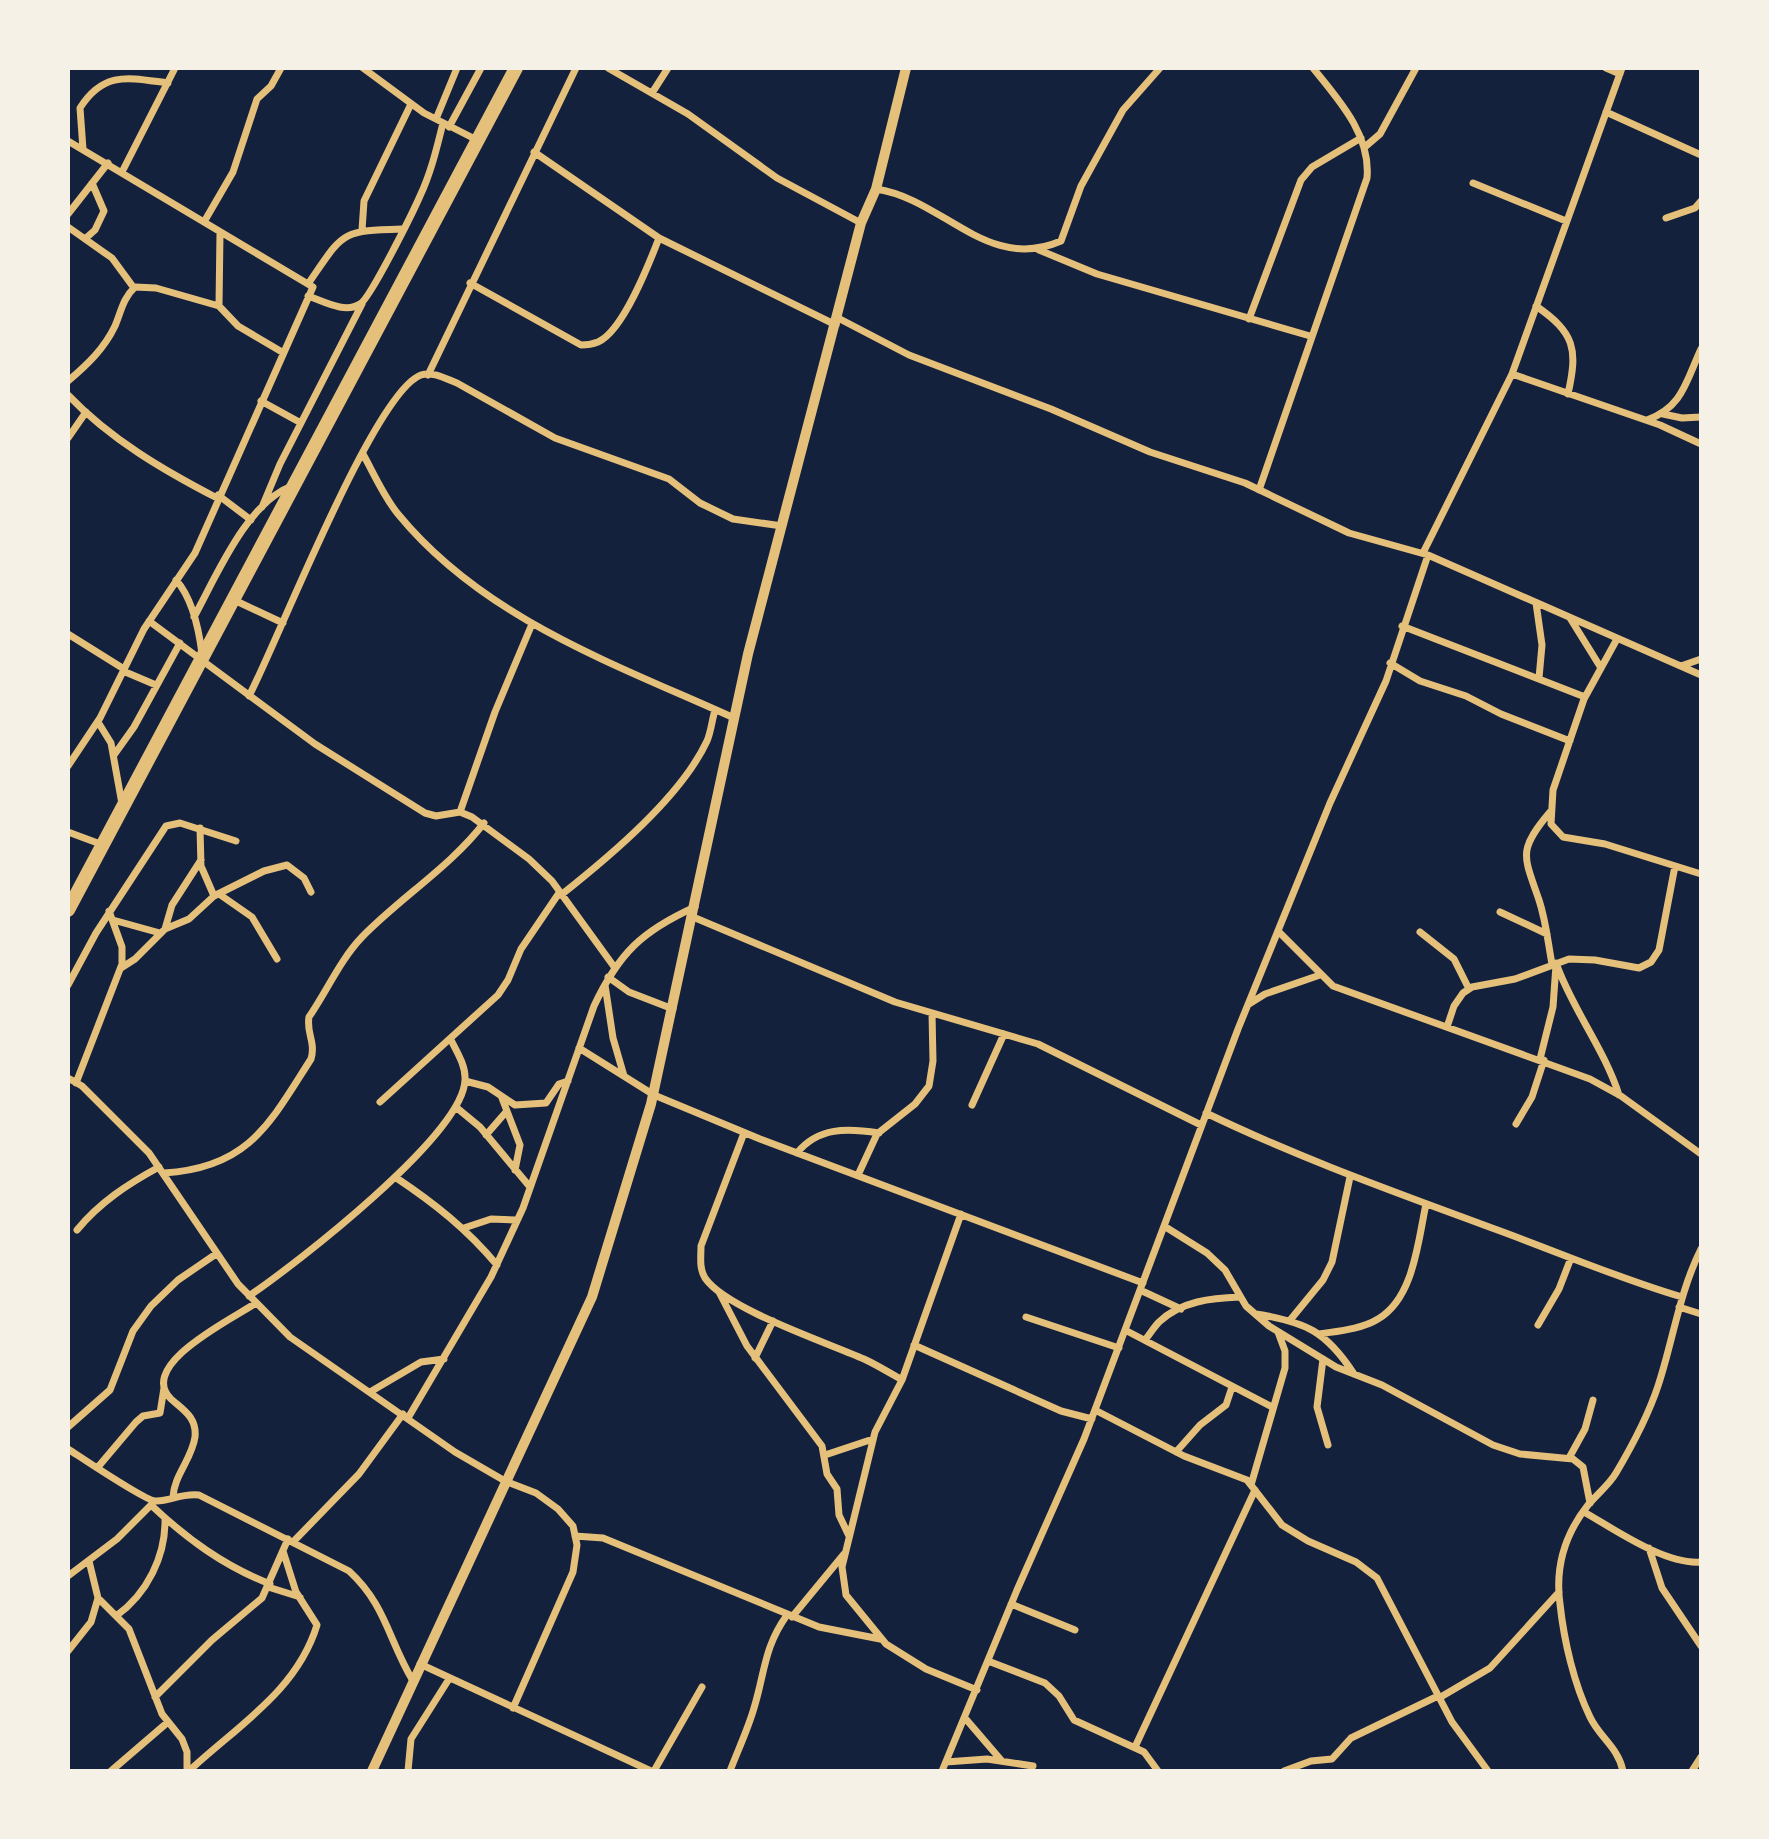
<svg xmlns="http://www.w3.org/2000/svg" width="1769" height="1839" font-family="'Titillium Web',sans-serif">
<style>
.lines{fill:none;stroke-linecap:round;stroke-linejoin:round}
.minor{stroke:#e5c07b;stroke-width:7}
.tertiary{stroke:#e5c07b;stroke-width:10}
.trunk{stroke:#e5c07b;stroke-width:14}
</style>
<rect width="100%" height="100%" fill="#14213d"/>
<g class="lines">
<path class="minor" d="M 363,68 L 424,113 L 477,140
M 608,68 L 688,114 L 777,178 L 861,223
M 1606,68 L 1620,74
M 652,93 L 668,68
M 1606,112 L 1701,155
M 436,119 L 457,68
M 449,127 L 481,68
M 68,141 L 313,287 L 195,553 L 144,629 L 100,718 L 68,766
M 1366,146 L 1380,134 L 1416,68
M 83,149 L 80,108 C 104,70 130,78 168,83
M 534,152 L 659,238 L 836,325
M 122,172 L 175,68
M 1473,183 L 1566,221
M 876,189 C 944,199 987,273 1061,241 L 1081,186 L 1123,110 L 1160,68
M 68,214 L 108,163
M 1666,218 L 1695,208 L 1701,201
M 204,222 L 233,172 L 257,99 L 271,86 L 281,68
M 68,227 L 112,258 L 134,288
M 362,230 L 364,201 L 411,104
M 220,233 L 219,306 L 238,326 L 282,352
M 86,238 L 95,230 L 104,211 L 92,183
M 1039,250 L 1097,274 L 1310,336
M 470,283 L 581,345 C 586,345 593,344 598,342 C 623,331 649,264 659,238
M 308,284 C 344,232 339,231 402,229
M 308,296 C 323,301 345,314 360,304 C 370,299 413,212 420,196 C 431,173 437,147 443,123
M 1536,306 C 1575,333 1578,349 1568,394
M 838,318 L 909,355 L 1051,409 L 1150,452 L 1245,483 L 1349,533 L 1428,555 L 1701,675
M 1249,319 L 1301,180 L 1312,167 L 1361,138
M 1512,374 L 1660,425 L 1701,444
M 428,375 L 576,68
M 68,381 C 87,365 104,349 115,326 C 121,312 123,298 135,287 L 156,288 L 219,306
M 68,395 C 110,439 163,470 217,498
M 261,401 L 301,423
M 1663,414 L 1682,418 L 1701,417
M 1647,420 C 1683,407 1686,381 1701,349
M 68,438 L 86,412
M 363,454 C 374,474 384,497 398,514 C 484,619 615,664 734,718
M 1259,490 L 1367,178 C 1371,135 1339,100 1313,68
M 218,495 L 251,520
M 262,507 L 280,464 L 362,304
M 1423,553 L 1512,374 L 1622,68
M 176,580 C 193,599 199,630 202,654
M 234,600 L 283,623
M 1536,603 L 1542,645 L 1539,678
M 194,617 C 216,577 247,502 292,486
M 1570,618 L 1601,668
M 149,621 L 315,744 L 425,813 L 436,816 L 460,812 L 472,817 L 529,859 L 552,881 L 615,968
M 1402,626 L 1585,697
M 68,634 L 124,669
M 1617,639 L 1584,699 L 1553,790 L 1551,824 L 1563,837 L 1605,844 L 1701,874
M 1390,663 L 1420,681 L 1466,696 L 1501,714 L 1570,741
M 1681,666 L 1701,659
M 123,671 L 156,685
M 249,696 C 278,641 374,392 421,375 C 433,371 446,379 457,383 L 555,438 L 669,479 L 700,503 L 733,519 L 782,526
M 98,722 L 111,743 L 122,804
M 114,755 L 134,727 L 180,643
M 460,812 L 495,712 L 532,624
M 1550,812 C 1517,851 1524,856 1539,900 C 1546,921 1548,943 1552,964
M 200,828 L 201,866 L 214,896
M 68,832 L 103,845
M 219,894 L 252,917 L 277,959
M 561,895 C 609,857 681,797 707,741 C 711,732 712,720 715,710
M 1500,912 L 1547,934
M 693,917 L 895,1002 L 1038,1044 L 1201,1125
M 113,920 L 160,933
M 165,929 L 172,905 L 201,860
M 1279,932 L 1333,986 L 1590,1079 L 1621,1096 L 1701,1154
M 1420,932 L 1454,959 L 1469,989
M 1556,963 C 1572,1009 1604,1048 1619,1095
M 121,968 L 135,959 L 165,929 L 189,919 L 214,896 L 264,871 L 287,865 L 304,878 L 311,892
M 608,977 L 629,992 L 673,1009
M 68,985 L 96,933 L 166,826 L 180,823 L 236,841
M 605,985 L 613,1038 L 624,1076
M 1249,1004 L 1265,994 L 1320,975
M 1447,1027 L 1454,1006 L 1463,993 L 1472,987 L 1515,979 L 1569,959 L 1595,960 L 1639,968 L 1651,962 L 1659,950 L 1675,866
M 579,1048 L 654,1095 L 760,1139 L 1143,1283
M 1540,1059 L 1553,1007 L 1556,965
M 68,1078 L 82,1086 L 149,1153 L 238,1284 L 290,1337 L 455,1452 L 505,1481 L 536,1493 L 558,1509 L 573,1526 L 577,1545 L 573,1572 L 513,1708
M 465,1081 L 488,1087 L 515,1105 L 546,1103 L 559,1084 L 568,1081
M 76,1083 L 122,964 L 122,947 L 109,911
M 502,1098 L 520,1145 L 515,1170
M 380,1102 L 498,995 L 508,980 L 521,949 L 559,893
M 972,1105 L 1004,1034
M 457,1108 L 480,1127 L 530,1187
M 1206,1113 C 1299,1158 1395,1192 1492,1228 C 1556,1251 1617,1278 1682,1297
M 1516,1124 L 1532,1097 L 1544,1060
M 744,1133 L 701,1246 C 701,1257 699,1268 705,1278 C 726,1309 828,1343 864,1359 C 877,1365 890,1373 902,1380
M 486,1135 L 506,1112
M 797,1153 C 818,1127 847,1128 879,1133
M 164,1173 C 249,1168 270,1123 311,1059 C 316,1042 306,1033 309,1017 C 327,991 340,960 362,937 C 401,897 450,867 484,823
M 858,1175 L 877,1134 L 915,1104 L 929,1086 L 933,1061 L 932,1013
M 395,1177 C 434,1203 467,1229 497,1265
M 961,1214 L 902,1380 L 875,1432 L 842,1567 L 846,1595 L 886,1644 L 926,1669 L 977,1690
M 1164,1226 L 1207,1253 L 1225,1270 L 1246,1306 L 1269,1326 L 1336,1367 L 1382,1385 L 1493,1445 L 1520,1454 L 1573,1459 L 1583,1467 L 1590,1503
M 464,1228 L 491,1219 L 517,1220
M 77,1230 C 100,1202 128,1184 159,1167
M 1140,1290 L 1181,1309
M 719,1292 L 747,1346 L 822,1446 L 827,1474 L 837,1489 L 839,1515 L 849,1536
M 249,1296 C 296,1264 463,1135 465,1080 C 466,1066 457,1052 451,1040
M 1679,1307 L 1701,1314
M 1256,1314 C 1306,1322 1326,1331 1354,1374
M 1026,1317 L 1119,1348
M 1291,1319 L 1323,1280 L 1332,1262 L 1350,1177
M 1538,1325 L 1559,1289 L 1571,1258
M 1125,1330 L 1272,1407
M 1319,1334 C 1338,1331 1362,1329 1378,1319 C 1414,1298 1418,1241 1426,1204
M 1145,1340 C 1150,1334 1154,1327 1159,1322 C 1181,1301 1212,1298 1240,1297
M 914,1345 L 1061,1411 L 1092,1419
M 755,1358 L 773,1321
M 1323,1359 L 1317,1407 L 1328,1445
M 370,1392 L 421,1362 L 444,1359
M 1095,1410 L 1184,1456 L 1247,1480 L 1282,1525 L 1308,1541 L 1356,1562 L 1377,1578 L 1452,1722 L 1488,1771
M 408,1418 L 491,1277 L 523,1208 L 594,1006 C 619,953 642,931 695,907
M 68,1427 L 110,1390 L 133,1331 L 151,1306 L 178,1280 L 216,1254
M 68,1449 C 82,1458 144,1500 155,1501 C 169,1502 180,1493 199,1495 L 349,1571 C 386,1605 388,1639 413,1681
M 1176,1452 L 1200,1425 L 1226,1405 L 1232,1387
M 825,1455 L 873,1439
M 1569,1458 L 1585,1429 L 1593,1400
M 98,1467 L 136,1422 L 143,1416 L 160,1413 L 164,1388
M 1251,1485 L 1285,1368 L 1285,1351 L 1278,1332
M 173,1497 C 174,1475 192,1459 195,1437 C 197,1417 183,1410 171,1399 C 136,1365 234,1318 256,1303
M 151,1505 C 187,1539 224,1566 270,1584
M 1584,1512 C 1614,1529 1665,1565 1701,1562
M 575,1536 L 603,1538 L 819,1627 L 880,1639
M 293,1542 L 359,1474 L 403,1414
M 1649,1548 L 1662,1588 L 1701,1646
M 89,1561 L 98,1598 L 129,1629 L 162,1714 L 182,1739 L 187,1752 L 187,1771
M 68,1576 L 117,1539 L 152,1504
M 268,1587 L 300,1597
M 1011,1604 L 1075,1630
M 116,1616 C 147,1594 166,1556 165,1518
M 792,1617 L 844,1554
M 68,1651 L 91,1622 L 98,1598
M 988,1661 L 1045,1683 L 1059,1696 L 1074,1720 L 1144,1752 L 1158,1771
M 420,1664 L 651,1771
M 155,1697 L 212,1640 L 262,1598 L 288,1539
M 1439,1698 L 1490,1668 L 1559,1592
M 965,1718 L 1001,1760
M 1135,1747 L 1255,1490
M 946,1762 L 987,1759 L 1033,1766
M 111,1771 L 168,1722
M 189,1771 C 237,1726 297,1691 317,1625 L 296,1592 L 283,1551
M 408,1771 L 411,1739 L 449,1679
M 654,1771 L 702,1687
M 730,1771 C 738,1750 748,1729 754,1708 C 765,1672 764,1647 787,1615
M 942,1771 L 1017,1590 L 1084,1439 L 1238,1029 L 1330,803 L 1386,681 L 1428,555
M 1284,1771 L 1311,1761 L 1332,1759 L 1351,1738 L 1438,1696
M 1623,1771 C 1618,1747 1600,1738 1590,1717 C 1574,1684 1564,1641 1560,1604 C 1555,1568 1565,1534 1588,1505 C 1597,1494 1609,1485 1616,1473 C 1632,1446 1648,1416 1658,1386 C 1673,1341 1679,1293 1701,1249
M 1692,1771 L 1701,1757"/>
<path class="tertiary" d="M 372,1771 L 592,1297 L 651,1104 L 748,654 L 861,223 L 876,189 L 906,68"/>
<path class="trunk" d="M 68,910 L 516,68"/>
</g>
<rect width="1769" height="1839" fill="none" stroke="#f6f1e7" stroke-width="140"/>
</svg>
